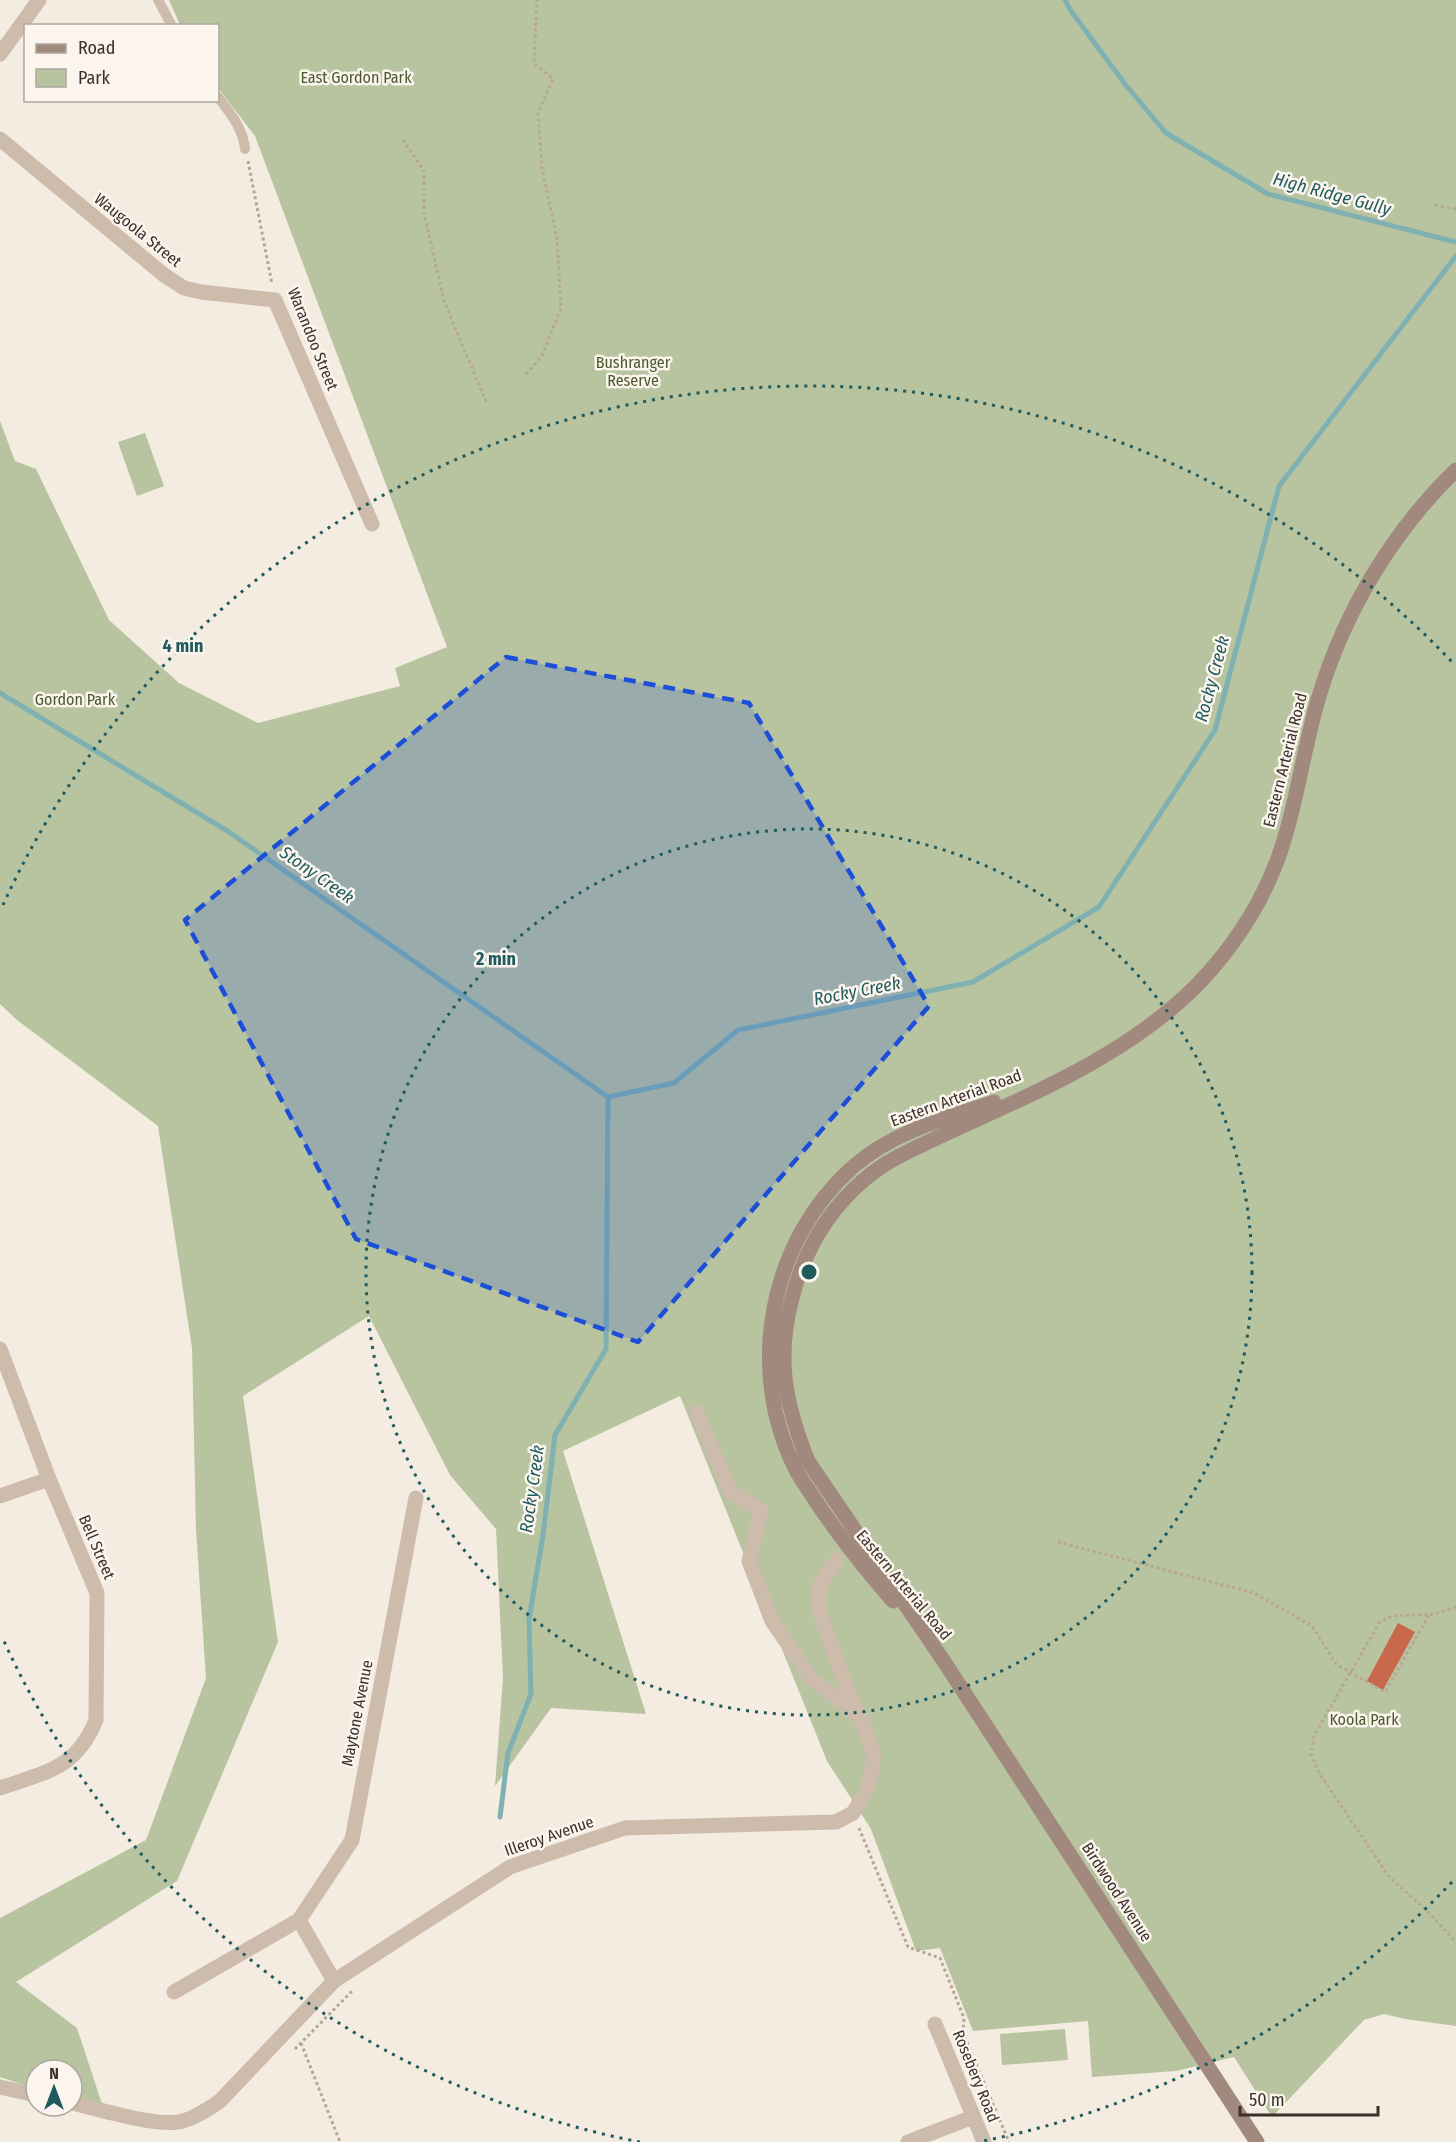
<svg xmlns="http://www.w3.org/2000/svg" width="1456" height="2142" font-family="'Fira Sans Condensed',sans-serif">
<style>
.green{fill:#b8c4a0}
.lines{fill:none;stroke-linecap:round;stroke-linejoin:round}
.stream{stroke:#7fb0b2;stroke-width:5}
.building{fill:#c8694b}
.path{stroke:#b9a596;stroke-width:3;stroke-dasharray:3 3;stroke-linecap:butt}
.lane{stroke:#cdbbac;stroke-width:10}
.street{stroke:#cdbbac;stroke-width:15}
.secondary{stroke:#a18a7d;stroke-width:15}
.marked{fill:#1d4ed8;fill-opacity:0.2;stroke:#1d4ed8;stroke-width:4.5;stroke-dasharray:12 8;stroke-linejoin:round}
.ring{fill:none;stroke:#1f5a5e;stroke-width:3;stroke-dasharray:3 6}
.labels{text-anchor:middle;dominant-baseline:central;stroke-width:5;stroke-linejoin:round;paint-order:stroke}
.park-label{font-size:16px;fill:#4a5a2e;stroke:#fbf5ee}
.street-label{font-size:16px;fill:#3b302b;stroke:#fbf5ee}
.water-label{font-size:18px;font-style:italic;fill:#1f5a5e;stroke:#fbf5ee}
.centre{fill:#1f5a5e;stroke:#fbf5ee;stroke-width:3}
.ring-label{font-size:18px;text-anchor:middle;font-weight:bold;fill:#1f5a5e;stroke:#fbf5ee;stroke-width:5;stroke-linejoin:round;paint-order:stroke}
</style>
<rect width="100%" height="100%" fill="#f4ebe1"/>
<path class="green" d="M 169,0 L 1456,0 L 1456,2026 L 1405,2019 L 1384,2014 L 1364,2020 L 1272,2117 L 1234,2057 L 1176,2071 L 1092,2077 L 1088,2021 L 973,2031 L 940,1948 L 916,1951 L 871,1829 L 827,1761 L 680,1396 L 563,1451 L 646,1714 L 551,1708 L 495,1786 L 503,1678 L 496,1529 L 450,1475 L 369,1316 L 243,1396 L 278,1642 L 177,1881 L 16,1982 L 77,2028 L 104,2110 L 72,2100 L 72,2070 L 36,2070 L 36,2089 L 0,2077 L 0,1918 L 146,1840 L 206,1678 L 196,1530 L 192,1348 L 158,1126 L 17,1020 L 0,1004 L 0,421 L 15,461 L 36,469 L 109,620 L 179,683 L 258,723 L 400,686 L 395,668 L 447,647 L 255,136 L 218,88 L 218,26 L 180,25 Z
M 145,433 L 164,486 L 137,496 L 118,442 Z
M 1065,2029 L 1068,2060 L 1002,2065 L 1000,2034 Z"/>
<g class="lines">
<path class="stream" d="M 1065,0 L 1071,11 L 1125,84 L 1166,133 L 1268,194 L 1456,242
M 0,693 L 229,832 L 608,1097
M 500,1817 L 508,1753 L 531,1694 L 529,1619 L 543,1535 L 555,1435 L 606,1349 L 608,1097 L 674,1083 L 738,1030 L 973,982 L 1099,907 L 1215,730 L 1279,486 L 1456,256"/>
</g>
<path class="building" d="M 1398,1623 L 1415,1632 L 1383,1690 L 1367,1681 Z"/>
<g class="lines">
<path class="path" d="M 403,140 L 424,171 L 424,213 L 444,301 L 487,404
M 248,161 L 272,284
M 1435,205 L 1456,209
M 526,374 L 542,356 L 561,308 L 557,239 L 542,168 L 538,113 L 553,79 L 534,63 L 537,0
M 1058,1542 L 1254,1593 L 1312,1626 L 1336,1664 L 1385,1692 L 1429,1615
M 1456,1607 L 1435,1614 L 1392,1616 L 1379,1623 L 1314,1736 L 1311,1754 L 1319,1773 L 1390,1878 L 1423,1907 L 1456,1942
M 859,1828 L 908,1947 L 940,1958 L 964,2018 L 963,2033 L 1009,2142
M 301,2043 L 340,2142
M 295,2049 L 354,1989
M 43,2111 L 60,2115"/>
<path class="lane" d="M 158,0 L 172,26
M 218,97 C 230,113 243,128 245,149"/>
<path class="street" d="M 0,54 L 39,0
M 0,139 L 164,275 L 184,288 L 201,292 L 275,300 L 372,524
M 0,1349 L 49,1479 L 97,1593 L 96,1720 C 76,1769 46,1772 0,1788
M 697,1412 L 730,1492 L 761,1510 L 749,1561 L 772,1621 L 811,1678 L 857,1715
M 0,1496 L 49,1479
M 334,1981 L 299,1920 L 352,1840 L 416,1498
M 174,1992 L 299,1920
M 935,2024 L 984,2142
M 0,2087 L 36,2095
M 72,2103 C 99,2109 158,2128 183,2121 C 197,2117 208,2109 220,2101 L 334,1981 L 510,1867 L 625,1828 L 836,1822 L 853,1813 L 868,1788 L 874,1755 L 861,1719 L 851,1699 L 819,1611 L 819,1586 L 837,1560
M 908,2142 L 973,2117"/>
<path class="secondary" d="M 893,1601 C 865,1569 839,1536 815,1500 C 809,1490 801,1480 796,1470 C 745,1369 769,1241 854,1166 C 893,1132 946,1118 994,1102
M 1257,2142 L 945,1663 L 808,1461 C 785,1403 776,1359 792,1298 C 804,1252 828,1210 865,1179 C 888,1159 916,1148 943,1135 C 984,1116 1026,1098 1066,1077 C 1118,1050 1171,1016 1210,971 C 1238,939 1262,901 1277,861 C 1297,807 1303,748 1320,693 C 1346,609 1393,531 1456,470"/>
</g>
<path class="marked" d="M 506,657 L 749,703 L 929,1006 L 638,1342 L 356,1239 L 185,920 Z"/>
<g class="ring">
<circle cx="809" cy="1272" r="443"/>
<path d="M1452 1882A886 886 0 0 1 978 2142M640 2142A886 886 0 0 1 3 1639M3 905A886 886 0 0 1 1452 662"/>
</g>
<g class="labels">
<g class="park-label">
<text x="356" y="77">East Gordon Park</text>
<text x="633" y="362">Bushranger<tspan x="633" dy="18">Reserve</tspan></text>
<text x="75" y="699">Gordon Park</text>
<text x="1364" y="1719">Koola Park</text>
</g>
<g class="street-label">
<text transform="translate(138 230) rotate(39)">Waugoola Street</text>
<text transform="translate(313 339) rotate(68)">Warandoo Street</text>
<text transform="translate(1285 760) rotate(-76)">Eastern Arterial Road</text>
<text transform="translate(956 1098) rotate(-20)">Eastern Arterial Road</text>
<text transform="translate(97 1547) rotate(67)">Bell Street</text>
<text transform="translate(904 1585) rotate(50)">Eastern Arterial Road</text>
<text transform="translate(357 1713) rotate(-79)">Maytone Avenue</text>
<text transform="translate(549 1836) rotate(-19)">Illeroy Avenue</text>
<text transform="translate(1117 1892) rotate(57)">Birdwood Avenue</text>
<text transform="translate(976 2076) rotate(68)">Rosebery Road</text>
</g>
<g class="water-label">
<text transform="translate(1332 194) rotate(15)">High Ridge Gully</text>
<text transform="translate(1212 679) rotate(-75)">Rocky Creek</text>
<text transform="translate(317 875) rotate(35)">Stony Creek</text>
<text transform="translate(857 991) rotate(-11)">Rocky Creek</text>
<text transform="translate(532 1489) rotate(-82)">Rocky Creek</text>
</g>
</g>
<circle cx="809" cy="1272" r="9" class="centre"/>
<g class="ring-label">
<text x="183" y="652">4 min</text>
<text x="496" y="965">2 min</text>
</g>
<rect x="24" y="24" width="195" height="78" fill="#fbf5ee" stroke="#aea6a0" stroke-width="1.5"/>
<rect x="36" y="44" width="30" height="9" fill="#a18a7d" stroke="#aea6a0" stroke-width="1.5"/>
<text x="78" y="54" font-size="18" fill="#3b302b">Road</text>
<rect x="36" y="69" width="30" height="18" fill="#b8c4a0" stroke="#aea6a0" stroke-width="1.5"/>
<text x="78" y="84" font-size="18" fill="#3b302b">Park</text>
<g transform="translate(54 2088)"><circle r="28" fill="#fbf5ee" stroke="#aea6a0" stroke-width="1.5"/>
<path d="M0-4.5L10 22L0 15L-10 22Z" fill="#1f5a5e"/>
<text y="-9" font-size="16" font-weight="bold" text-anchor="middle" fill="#3b302b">N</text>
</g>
<path d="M1240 2106v9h138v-9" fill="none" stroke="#3b302b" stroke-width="3"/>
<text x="1249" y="2106" font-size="18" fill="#3b302b" stroke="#fbf5ee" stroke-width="4.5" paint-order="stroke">50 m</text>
</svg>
